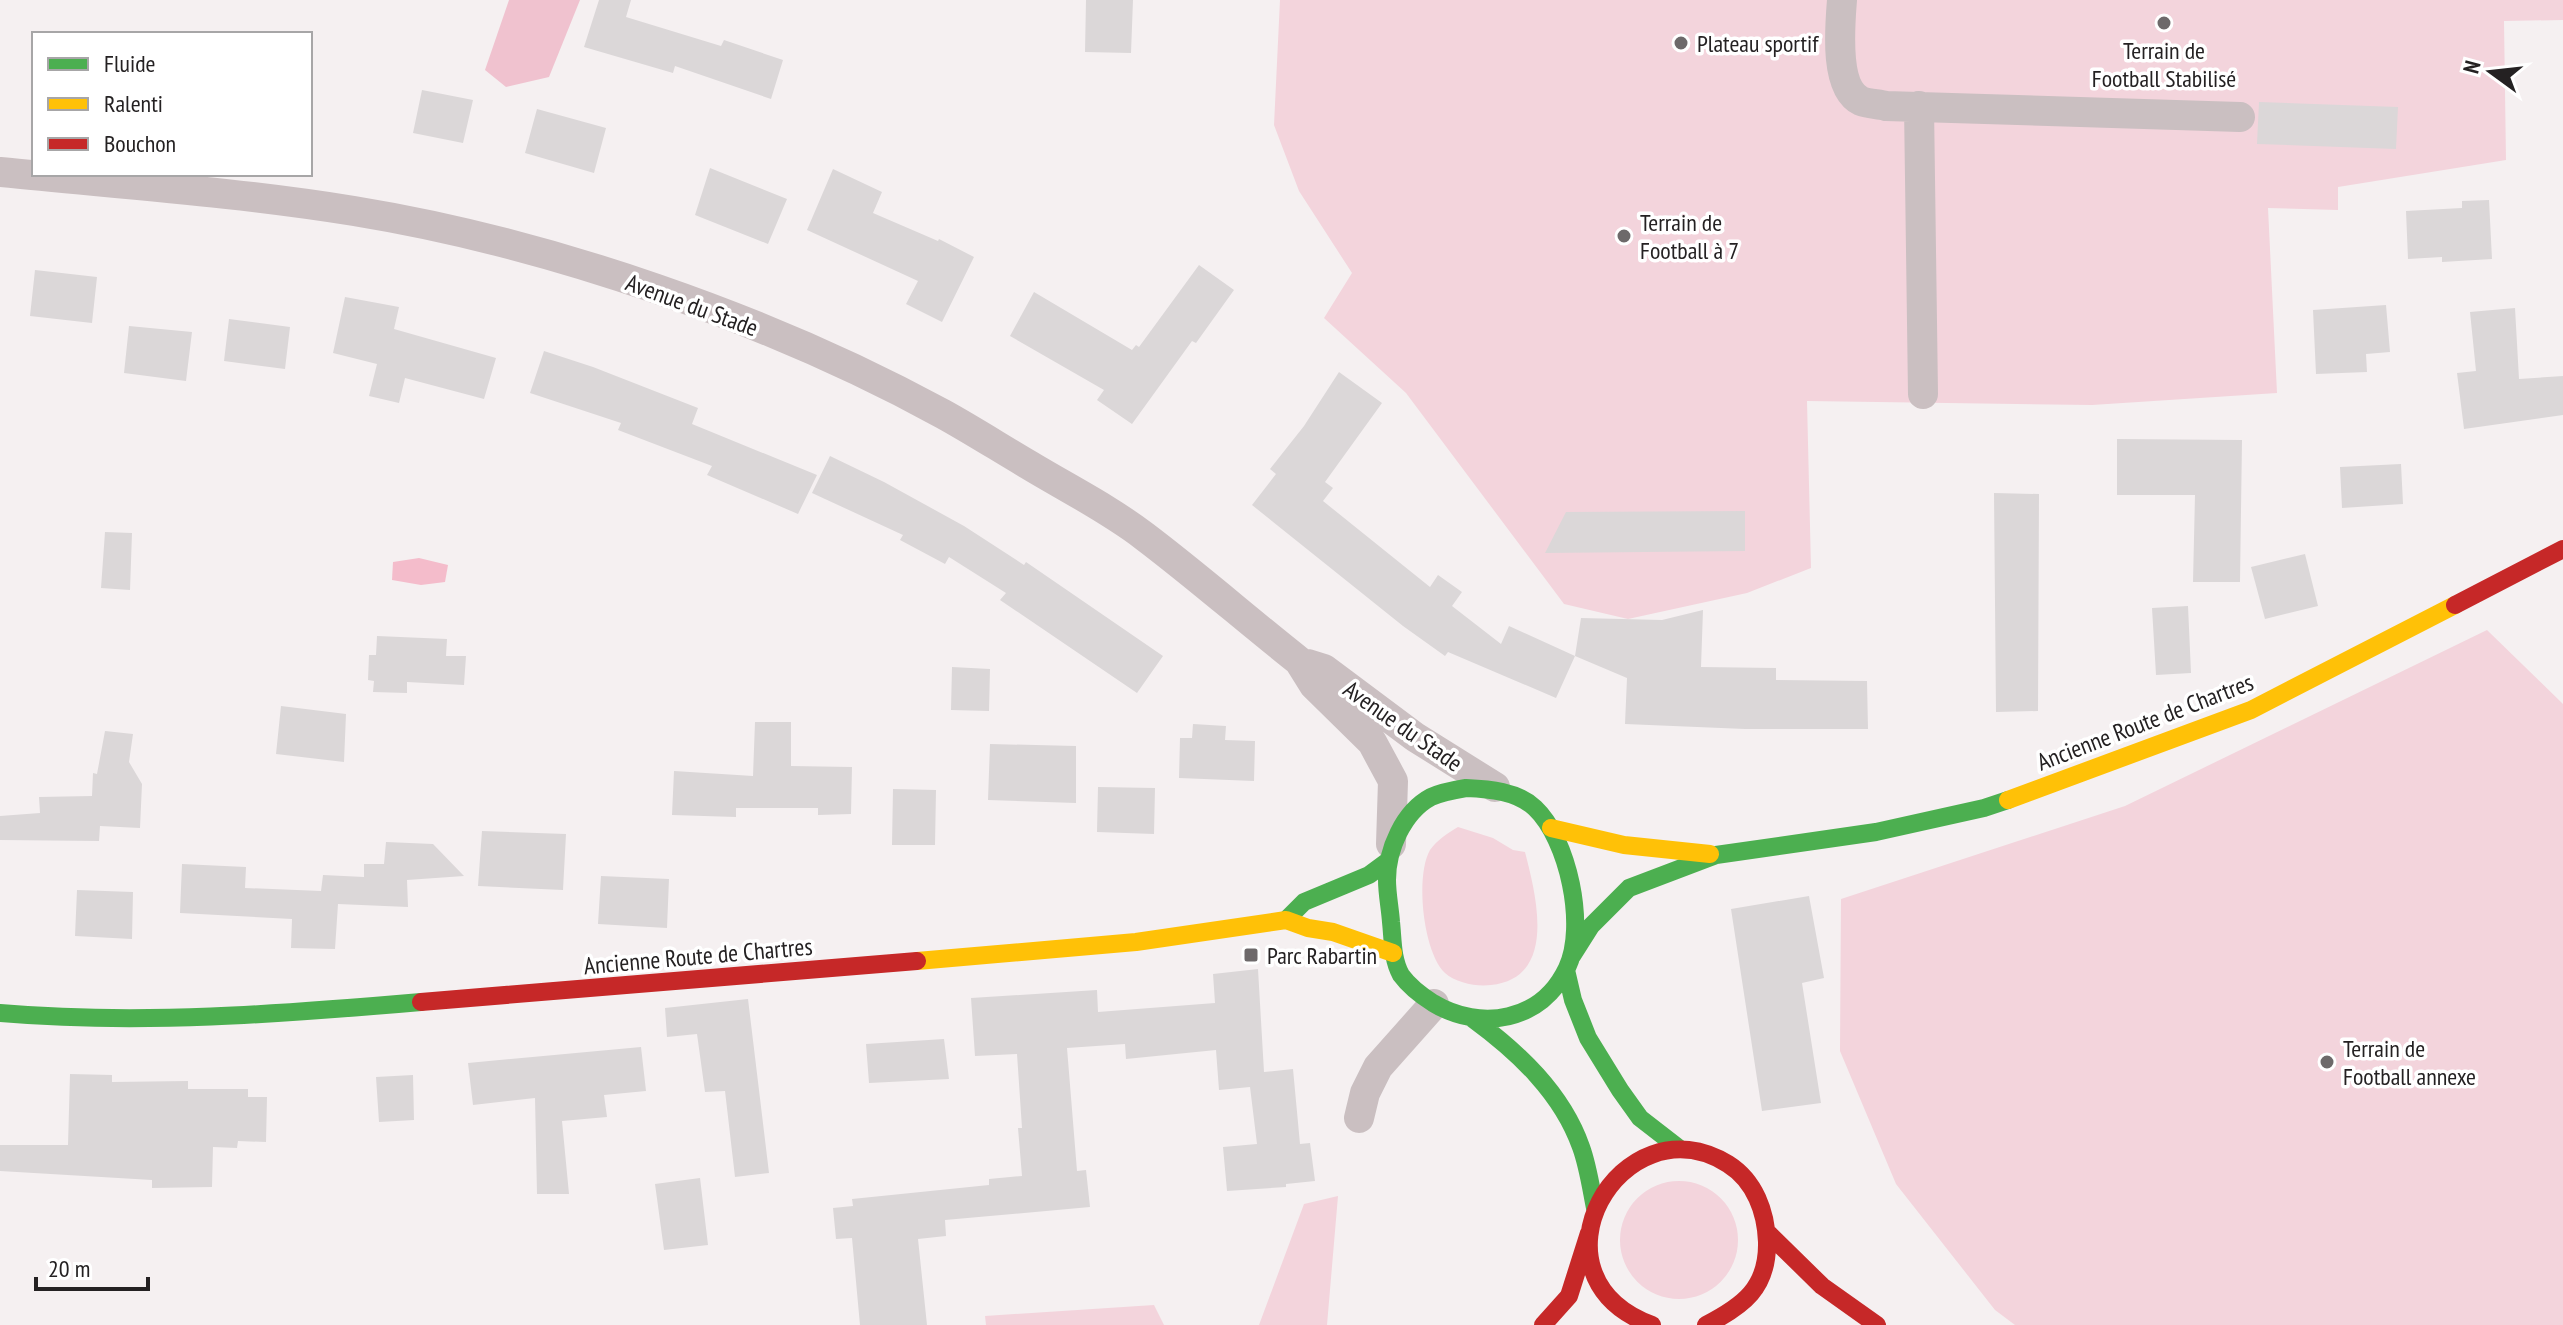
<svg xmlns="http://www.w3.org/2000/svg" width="2563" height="1325" font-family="'PT Sans Narrow',sans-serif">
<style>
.green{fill:#f3d4dc}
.forest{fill:#f0c2cf}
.water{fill:#f4bccb}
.building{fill:#dbd7d8}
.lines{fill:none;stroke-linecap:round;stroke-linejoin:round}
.street{stroke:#cabfc1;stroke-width:30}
.fast{stroke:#4caf50;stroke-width:18}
.slow{stroke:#ffc107;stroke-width:18}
.jam{stroke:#c62828;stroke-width:18}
.poi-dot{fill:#6d696a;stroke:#fff;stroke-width:3}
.labels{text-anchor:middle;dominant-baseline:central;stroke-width:7;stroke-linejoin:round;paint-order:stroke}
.poi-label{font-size:24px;fill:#242122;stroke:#fff;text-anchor:start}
.street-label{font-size:24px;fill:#242122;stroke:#fff}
</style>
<rect width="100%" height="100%" fill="#f5f0f1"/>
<path class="green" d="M 1280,0 L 2563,0 L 2563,20 L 2504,21 L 2506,160 L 2338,187 L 2338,210 L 2268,208 L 2277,393 L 2092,405 L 1807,401 L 1811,568 L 1747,593 L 1628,619 L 1564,604 L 1406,393 L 1324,318 L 1352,273 L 1299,191 L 1274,125 Z
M 2487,630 L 2563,704 L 2563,1325 L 2015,1325 L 1995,1310 L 1896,1184 L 1840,1051 L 1841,899 L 2125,806 Z
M 1458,827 L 1493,838 L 1513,850 L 1525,852 C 1536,895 1558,978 1491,985 C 1477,987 1456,983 1445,973 C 1423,952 1415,876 1430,850 C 1437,840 1448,833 1458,827 Z
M1620 1240a59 59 0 1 1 118 0a59 59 0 1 1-118 0Z
M 1338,1196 L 1327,1325 L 1259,1325 L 1304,1204 Z
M 1154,1305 L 1164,1325 L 986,1325 L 985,1316 Z"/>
<path class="forest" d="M 509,0 L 580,0 L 549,77 L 506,87 L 485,70 Z"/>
<path class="water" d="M 419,558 L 448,565 L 445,582 L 421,585 L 392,580 L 393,562 Z"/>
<path class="building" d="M 599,0 L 631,0 L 626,17 L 721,46 L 724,40 L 783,60 L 771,99 L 675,66 L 673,73 L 584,47 Z
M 1086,0 L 1133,0 L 1131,53 L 1085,52 Z
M 422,90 L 473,100 L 463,143 L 413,133 Z
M 2259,102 L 2398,107 L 2396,149 L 2257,144 Z
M 537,109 L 606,128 L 594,173 L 525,153 Z
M 710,168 L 787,199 L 768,244 L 695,215 Z
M 833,169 L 882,192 L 873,213 L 938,241 L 939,239 L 974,257 L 942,322 L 906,304 L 918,281 L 807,230 Z
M 2489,200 L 2492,259 L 2442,262 L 2442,257 L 2408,259 L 2406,211 L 2462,208 L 2462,201 Z
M 1199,265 L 1234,290 L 1196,343 L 1192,341 L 1132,424 L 1097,400 L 1104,390 L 1010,336 L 1034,292 L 1132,350 L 1136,345 L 1139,347 Z
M 35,270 L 97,277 L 92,323 L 30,316 Z
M 345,297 L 399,307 L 394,329 L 496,358 L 484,399 L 405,378 L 399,403 L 369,396 L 377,364 L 333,353 Z
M 2386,305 L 2390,352 L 2366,354 L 2367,372 L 2316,374 L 2313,310 Z
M 2515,308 L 2519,379 L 2563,376 L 2563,415 L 2464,429 L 2457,373 L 2476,371 L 2470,312 Z
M 229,319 L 290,327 L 285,369 L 224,361 Z
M 129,326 L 192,332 L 186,381 L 124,373 Z
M 544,351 L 593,367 L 698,408 L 692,424 L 817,475 L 798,514 L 707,475 L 712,466 L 618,430 L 621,423 L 530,393 Z
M 1339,372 L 1382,403 L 1325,482 L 1333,488 L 1323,501 L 1430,587 L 1438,575 L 1462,592 L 1452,606 L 1501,644 L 1509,626 L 1575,656 L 1556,698 L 1448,652 L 1445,656 L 1403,626 L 1252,505 L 1276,474 L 1270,469 L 1304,426 Z
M 2117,439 L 2242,440 L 2240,582 L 2193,582 L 2195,495 L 2117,495 Z
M 830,456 L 884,482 L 964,526 L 1024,565 L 1026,562 L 1163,656 L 1137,693 L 1000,600 L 1006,593 L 949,557 L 945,564 L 900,540 L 903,535 L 812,493 Z
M 2401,464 L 2403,504 L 2342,508 L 2340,467 Z
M 1994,493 L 2039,494 L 2038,711 L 1996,712 Z
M 1745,511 L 1745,551 L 1545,553 L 1566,512 Z
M 105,532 L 132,533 L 130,590 L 101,588 Z
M 2305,554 L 2318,606 L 2265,619 L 2251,567 Z
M 2188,606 L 2191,673 L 2156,675 L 2152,608 Z
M 1703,610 L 1701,667 L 1776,668 L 1776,680 L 1867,681 L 1868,729 L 1745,729 L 1625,724 L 1627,678 L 1575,656 L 1581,618 L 1662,620 Z
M 377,636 L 447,639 L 446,656 L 466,656 L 464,685 L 407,682 L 407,693 L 373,692 L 374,681 L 368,680 L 369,655 L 376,655 Z
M 952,667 L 990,669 L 989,711 L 951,710 Z
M 281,706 L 346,714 L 344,762 L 276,754 Z
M 755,722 L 791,722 L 791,766 L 852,767 L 851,814 L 818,815 L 818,808 L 736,808 L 736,817 L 672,815 L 674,771 L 753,776 Z
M 1193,724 L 1226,726 L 1225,740 L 1255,741 L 1254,781 L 1179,778 L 1180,738 L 1192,738 Z
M 105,731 L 133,734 L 129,762 L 142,784 L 140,828 L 100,826 L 99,841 L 0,840 L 0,816 L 40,813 L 39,797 L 92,796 L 93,773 L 97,774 Z
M 990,744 L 1076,746 L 1076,803 L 988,800 Z
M 1098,787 L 1155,788 L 1154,834 L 1097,832 Z
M 893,789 L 936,790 L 935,845 L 892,845 Z
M 482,831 L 566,834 L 563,890 L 478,886 Z
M 386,842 L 433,844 L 464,876 L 407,880 L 408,907 L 338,904 L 335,949 L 291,948 L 292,919 L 180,913 L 182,864 L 246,867 L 245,888 L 321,891 L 323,875 L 364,877 L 364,864 L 384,864 Z
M 601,876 L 669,879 L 667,928 L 598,924 Z
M 77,890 L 133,892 L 132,939 L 75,936 Z
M 1809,896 L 1824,978 L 1802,983 L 1821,1103 L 1762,1111 L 1731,909 Z
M 1258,969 L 1264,1072 L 1293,1069 L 1300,1144 L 1310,1143 L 1315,1181 L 1286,1184 L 1286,1187 L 1227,1191 L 1223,1147 L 1257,1144 L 1250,1087 L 1219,1090 L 1216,1050 L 1126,1059 L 1125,1044 L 1067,1048 L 1077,1171 L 1086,1170 L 1090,1207 L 945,1220 L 946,1236 L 918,1239 L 927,1325 L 860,1325 L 852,1238 L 836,1239 L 833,1208 L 853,1206 L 852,1199 L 989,1185 L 989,1179 L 1022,1176 L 1018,1128 L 1022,1128 L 1017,1054 L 975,1056 L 971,998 L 1097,990 L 1098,1012 L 1215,1003 L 1213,974 Z
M 748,999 L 769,1173 L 735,1177 L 725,1091 L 705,1092 L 697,1034 L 667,1037 L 665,1008 Z
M 944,1039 L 949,1079 L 869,1083 L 866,1044 Z
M 641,1047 L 646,1091 L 604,1095 L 607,1117 L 562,1121 L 569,1194 L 537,1194 L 535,1098 L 473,1105 L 468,1063 Z
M 70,1074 L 112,1075 L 112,1082 L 188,1081 L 188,1089 L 248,1089 L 248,1097 L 267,1097 L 266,1142 L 238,1141 L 237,1148 L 213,1147 L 212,1187 L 152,1188 L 152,1180 L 0,1171 L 0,1145 L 68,1145 Z
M 413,1075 L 414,1120 L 379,1122 L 376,1077 Z
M 700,1178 L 708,1245 L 664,1250 L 655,1184 Z"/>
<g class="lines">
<path class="street" d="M 1842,0 C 1840,26 1834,88 1861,101 C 1868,104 1879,104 1886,106 L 2240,117
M 1919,106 L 1923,394
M 0,172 C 118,184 237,192 354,211 C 550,243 769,319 943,414 C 972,430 1000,448 1029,465 C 1067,488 1109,509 1144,536 C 1197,576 1247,620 1299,661 L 1314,685 L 1372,742 L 1393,781 L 1391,844
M 1308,664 L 1324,669 L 1415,737 L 1495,787
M 1359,1118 L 1365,1093 L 1378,1067 L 1434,1004"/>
<path class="fast" d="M 1466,788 C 1489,789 1517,791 1535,808 C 1568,839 1587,926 1567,968 C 1542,1021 1481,1032 1433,1003 C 1422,996 1409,986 1401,975 C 1392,959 1393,940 1391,922 C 1390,908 1387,894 1387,880 C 1387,850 1403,812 1431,797 C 1442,792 1454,790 1466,788 Z
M 1286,920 L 1304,902 L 1369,875 L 1388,861
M 1572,956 L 1591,926 L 1629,888 L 1716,855 L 1876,832 L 1984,808 L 2008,800
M 1566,970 L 1573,1000 L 1588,1038 L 1620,1090 L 1640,1118 L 1680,1149
M 0,1013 C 140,1025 282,1014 421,1002
M 1473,1019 C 1518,1052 1562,1093 1581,1147 C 1588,1166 1591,1188 1595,1208"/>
<path class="slow" d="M 2008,800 L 2251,710 L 2455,605
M 1551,828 L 1624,845 L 1710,854
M 917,961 L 1136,942 L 1286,920 L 1308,928 L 1333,932 L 1393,953"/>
<path class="jam" d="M 2455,605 L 2563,549
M 421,1002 L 917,961
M 1769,1234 L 1822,1286 L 1877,1325
M 1543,1325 L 1569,1296 L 1589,1233
M 1652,1325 C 1519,1276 1621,1098 1728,1164 C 1755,1181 1766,1212 1767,1242 C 1768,1288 1743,1306 1706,1325"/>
</g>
<g class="poi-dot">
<circle cx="2164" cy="23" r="8"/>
<circle cx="1681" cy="43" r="8"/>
<circle cx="1624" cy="236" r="8"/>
<rect x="1243" y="947" width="16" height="16" rx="4"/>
<circle cx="2327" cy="1062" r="8"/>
</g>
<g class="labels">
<g class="poi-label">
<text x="1697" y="43">Plateau sportif</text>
<text x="2164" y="50" text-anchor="middle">Terrain de<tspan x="2164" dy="28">Football Stabilisé</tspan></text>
<text x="1640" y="222">Terrain de<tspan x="1640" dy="28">Football à 7</tspan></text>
<text x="1267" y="955">Parc Rabartin</text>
<text x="2343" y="1048">Terrain de<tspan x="2343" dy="28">Football annexe</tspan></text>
</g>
<g class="street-label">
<text transform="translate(692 305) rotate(20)">Avenue du Stade</text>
<text transform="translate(2145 722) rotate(-21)">Ancienne Route de Chartres</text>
<text transform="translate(1403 726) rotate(35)">Avenue du Stade</text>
<text transform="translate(698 956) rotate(-5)">Ancienne Route de Chartres</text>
</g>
</g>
<rect x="32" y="32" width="280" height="144" fill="#ffffff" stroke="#a7a6a7" stroke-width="2"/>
<rect x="48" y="58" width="40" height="12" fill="#4caf50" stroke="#a7a6a7" stroke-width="2"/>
<text x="104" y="72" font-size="24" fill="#242122">Fluide</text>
<rect x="48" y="98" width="40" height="12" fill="#ffc107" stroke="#a7a6a7" stroke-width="2"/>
<text x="104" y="112" font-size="24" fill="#242122">Ralenti</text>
<rect x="48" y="138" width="40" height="12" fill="#c62828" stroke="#a7a6a7" stroke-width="2"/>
<text x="104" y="152" font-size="24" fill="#242122">Bouchon</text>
<g transform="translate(2491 72) rotate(285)" stroke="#ffffff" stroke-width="6" paint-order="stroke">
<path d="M0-6L14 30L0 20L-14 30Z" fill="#242122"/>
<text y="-12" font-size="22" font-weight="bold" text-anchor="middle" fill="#242122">N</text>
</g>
<path d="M36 1277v12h112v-12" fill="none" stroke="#242122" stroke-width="4"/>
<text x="48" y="1277" font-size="24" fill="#242122" stroke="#ffffff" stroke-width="6" paint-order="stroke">20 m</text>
</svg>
